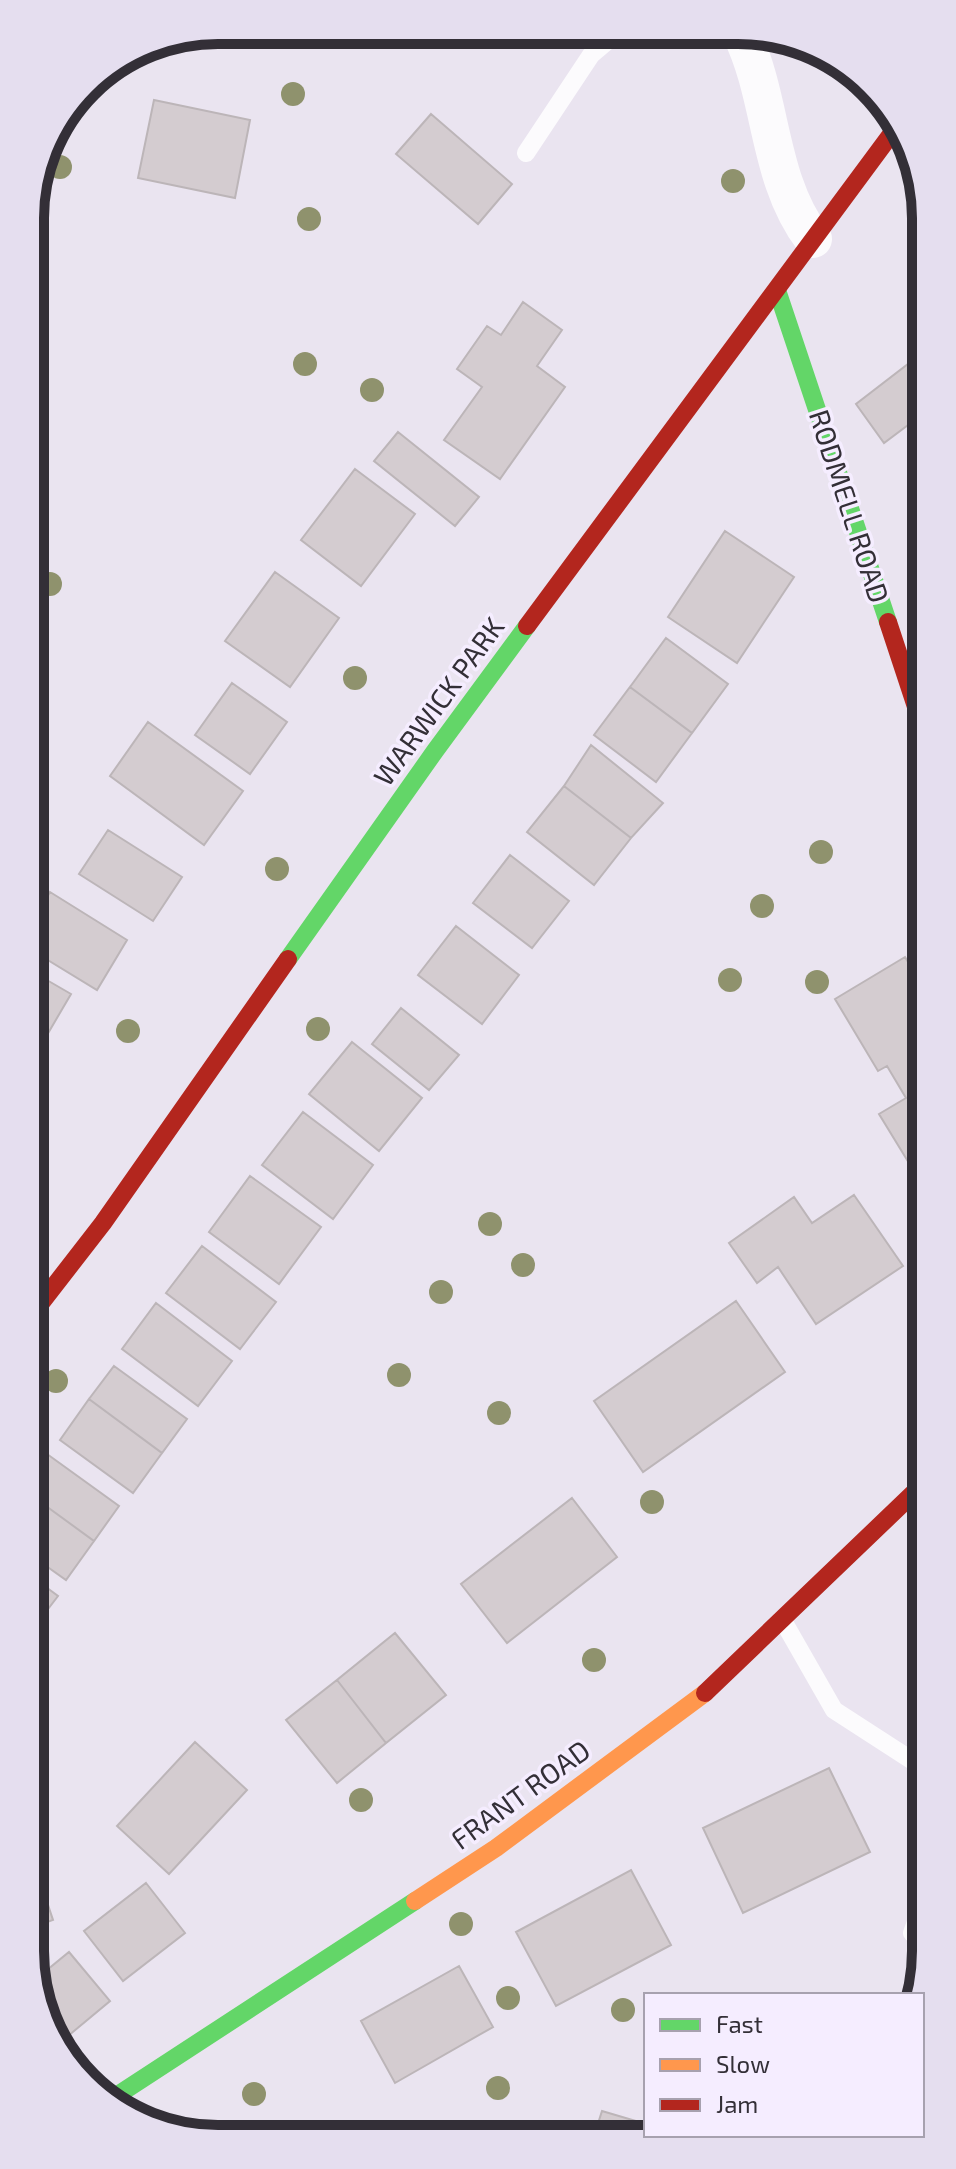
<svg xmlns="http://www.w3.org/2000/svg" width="956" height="2169" font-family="'Exo 2',sans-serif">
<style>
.building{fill:#d4ccd0;stroke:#bcb5b8;stroke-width:2}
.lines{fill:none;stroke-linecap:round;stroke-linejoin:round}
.lane{stroke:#fcfbfd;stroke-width:18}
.street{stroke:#fcfbfd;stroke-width:38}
.fast{stroke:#63d668;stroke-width:18}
.slow{stroke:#ff974d;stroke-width:18}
.jam{stroke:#b3261e;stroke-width:18}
.tree{fill:#8f926d}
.labels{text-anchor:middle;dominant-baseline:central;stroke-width:7;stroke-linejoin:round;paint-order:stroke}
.street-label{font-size:28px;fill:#332f37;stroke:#f5edff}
.rim{fill:none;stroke:#332f37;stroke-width:10}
</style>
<rect width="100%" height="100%" fill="#eae4f0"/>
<path class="building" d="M 154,100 L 250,120 L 235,198 L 138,178 Z
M 431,114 L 512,184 L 478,224 L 396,154 Z
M 523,302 L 562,330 L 537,366 L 565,387 L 500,479 L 444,440 L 482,387 L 457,369 L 487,326 L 501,335 Z
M 908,364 L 920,380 L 920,416 L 884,443 L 856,404 Z
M 398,432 L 479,497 L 455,526 L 374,461 Z
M 355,469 L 415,514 L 361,586 L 301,540 Z
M 725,531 L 794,577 L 737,663 L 668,617 Z
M 275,572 L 339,618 L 290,687 L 225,641 Z
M 666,638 L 728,684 L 692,733 L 630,687 Z
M 232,683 L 287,722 L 250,774 L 195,735 Z
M 630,687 L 692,733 L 656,782 L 594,735 Z
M 148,722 L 243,791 L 204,845 L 110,776 Z
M 591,745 L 663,803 L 631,838 L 564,786 Z
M 564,786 L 631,838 L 594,885 L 527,832 Z
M 108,830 L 182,877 L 153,921 L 79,874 Z
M 510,855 L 569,901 L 532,948 L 473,903 Z
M 50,892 L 127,940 L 97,990 L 33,951 L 33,921 Z
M 456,926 L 519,975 L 482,1024 L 418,975 Z
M 905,957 L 922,985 L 923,1186 L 879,1114 L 906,1098 L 887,1066 L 878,1071 L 835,999 Z
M 33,972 L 71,994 L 33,1059 Z
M 401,1008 L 459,1055 L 429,1090 L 372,1044 Z
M 352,1042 L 422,1098 L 379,1151 L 309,1094 Z
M 303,1112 L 373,1165 L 333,1219 L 262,1165 Z
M 250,1176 L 321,1227 L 279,1284 L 209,1232 Z
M 854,1195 L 903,1266 L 816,1324 L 778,1267 L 757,1283 L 729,1243 L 794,1197 L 812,1223 Z
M 202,1246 L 276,1302 L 240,1349 L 166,1293 Z
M 736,1301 L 785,1372 L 643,1472 L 594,1401 Z
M 156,1303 L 232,1361 L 198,1406 L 122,1349 Z
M 114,1366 L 187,1419 L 162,1453 L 89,1399 Z
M 89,1399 L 162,1453 L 133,1493 L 60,1440 Z
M 47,1454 L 119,1506 L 94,1541 L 35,1498 L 35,1472 Z
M 35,1498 L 94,1541 L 66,1580 L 35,1558 Z
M 572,1498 L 617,1557 L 507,1643 L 461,1584 Z
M 35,1579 L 58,1596 L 35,1626 Z
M 395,1633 L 446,1695 L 386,1743 L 337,1680 Z
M 337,1680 L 386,1743 L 337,1783 L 286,1720 Z
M 195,1742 L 247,1790 L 169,1874 L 117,1826 Z
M 829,1768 L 870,1852 L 743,1913 L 703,1828 Z
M 631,1870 L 671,1945 L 556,2006 L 516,1932 Z
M 37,1872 L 53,1920 L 36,1926 L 36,1873 Z
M 146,1883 L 185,1933 L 123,1981 L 84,1931 Z
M 69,1952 L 110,2001 L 62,2041 L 37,2000 L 36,1979 Z
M 459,1966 L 493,2027 L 395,2083 L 361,2021 Z
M 602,2111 L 646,2124 L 646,2133 L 595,2133 Z
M 231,2123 L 273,2135 L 228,2135 Z"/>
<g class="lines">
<path class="lane" d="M 526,153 L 591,55 L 617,33
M 782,1619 L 834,1710 L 919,1765 L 925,1777
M 912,1933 L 925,1897"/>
<path class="street" d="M 741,33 C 773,98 767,179 813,239"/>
<path class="fast" d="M 777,290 L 888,622
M 288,959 L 435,751 L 527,626
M 110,2100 L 415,1901"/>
<path class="slow" d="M 415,1901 L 496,1848 L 705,1693"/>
<path class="jam" d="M 888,622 L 921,722
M 527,626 L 895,129
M 34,1312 L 103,1223 L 288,959
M 705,1693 L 924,1483"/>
</g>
<g class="tree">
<circle cx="293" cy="94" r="12"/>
<circle cx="60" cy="167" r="12"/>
<circle cx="733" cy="181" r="12"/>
<circle cx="309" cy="219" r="12"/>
<circle cx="305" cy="364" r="12"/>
<circle cx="372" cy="390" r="12"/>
<circle cx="50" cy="584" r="12"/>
<circle cx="355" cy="678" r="12"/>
<circle cx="821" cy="852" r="12"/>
<circle cx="277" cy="869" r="12"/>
<circle cx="762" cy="906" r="12"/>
<circle cx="730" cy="980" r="12"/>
<circle cx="817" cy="982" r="12"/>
<circle cx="318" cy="1029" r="12"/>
<circle cx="128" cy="1031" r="12"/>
<circle cx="490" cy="1224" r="12"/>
<circle cx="523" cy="1265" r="12"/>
<circle cx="441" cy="1292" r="12"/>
<circle cx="399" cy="1375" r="12"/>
<circle cx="56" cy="1381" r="12"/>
<circle cx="499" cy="1413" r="12"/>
<circle cx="652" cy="1502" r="12"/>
<circle cx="594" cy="1660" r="12"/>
<circle cx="361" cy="1800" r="12"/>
<circle cx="461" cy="1924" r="12"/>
<circle cx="508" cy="1998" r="12"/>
<circle cx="623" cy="2010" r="12"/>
<circle cx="498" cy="2088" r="12"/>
<circle cx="254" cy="2094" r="12"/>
</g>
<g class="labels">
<g class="street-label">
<text transform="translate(850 506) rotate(72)">RODMELL ROAD</text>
<text transform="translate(438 701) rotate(-54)">WARWICK PARK</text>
<text transform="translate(520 1794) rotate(-36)">FRANT ROAD</text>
</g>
</g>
<path d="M0 0H956V2169H0ZM218 44H738A174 174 0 0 1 912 218V1951A174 174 0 0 1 738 2125H218A174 174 0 0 1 44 1951V218A174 174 0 0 1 218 44Z" fill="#e5deef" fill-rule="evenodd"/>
<path class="rim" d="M218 44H738A174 174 0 0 1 912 218V1951A174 174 0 0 1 738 2125H218A174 174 0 0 1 44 1951V218A174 174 0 0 1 218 44Z"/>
<rect x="644" y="1993" width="280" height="144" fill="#f5edff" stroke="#a7a1af" stroke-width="2"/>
<rect x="660" y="2019" width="40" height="12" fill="#63d668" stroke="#a7a1af" stroke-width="2"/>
<text x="716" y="2033" font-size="24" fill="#332f37">Fast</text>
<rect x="660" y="2059" width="40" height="12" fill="#ff974d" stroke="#a7a1af" stroke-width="2"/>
<text x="716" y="2073" font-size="24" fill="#332f37">Slow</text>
<rect x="660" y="2099" width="40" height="12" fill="#b3261e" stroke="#a7a1af" stroke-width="2"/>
<text x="716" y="2113" font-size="24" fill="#332f37">Jam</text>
</svg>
